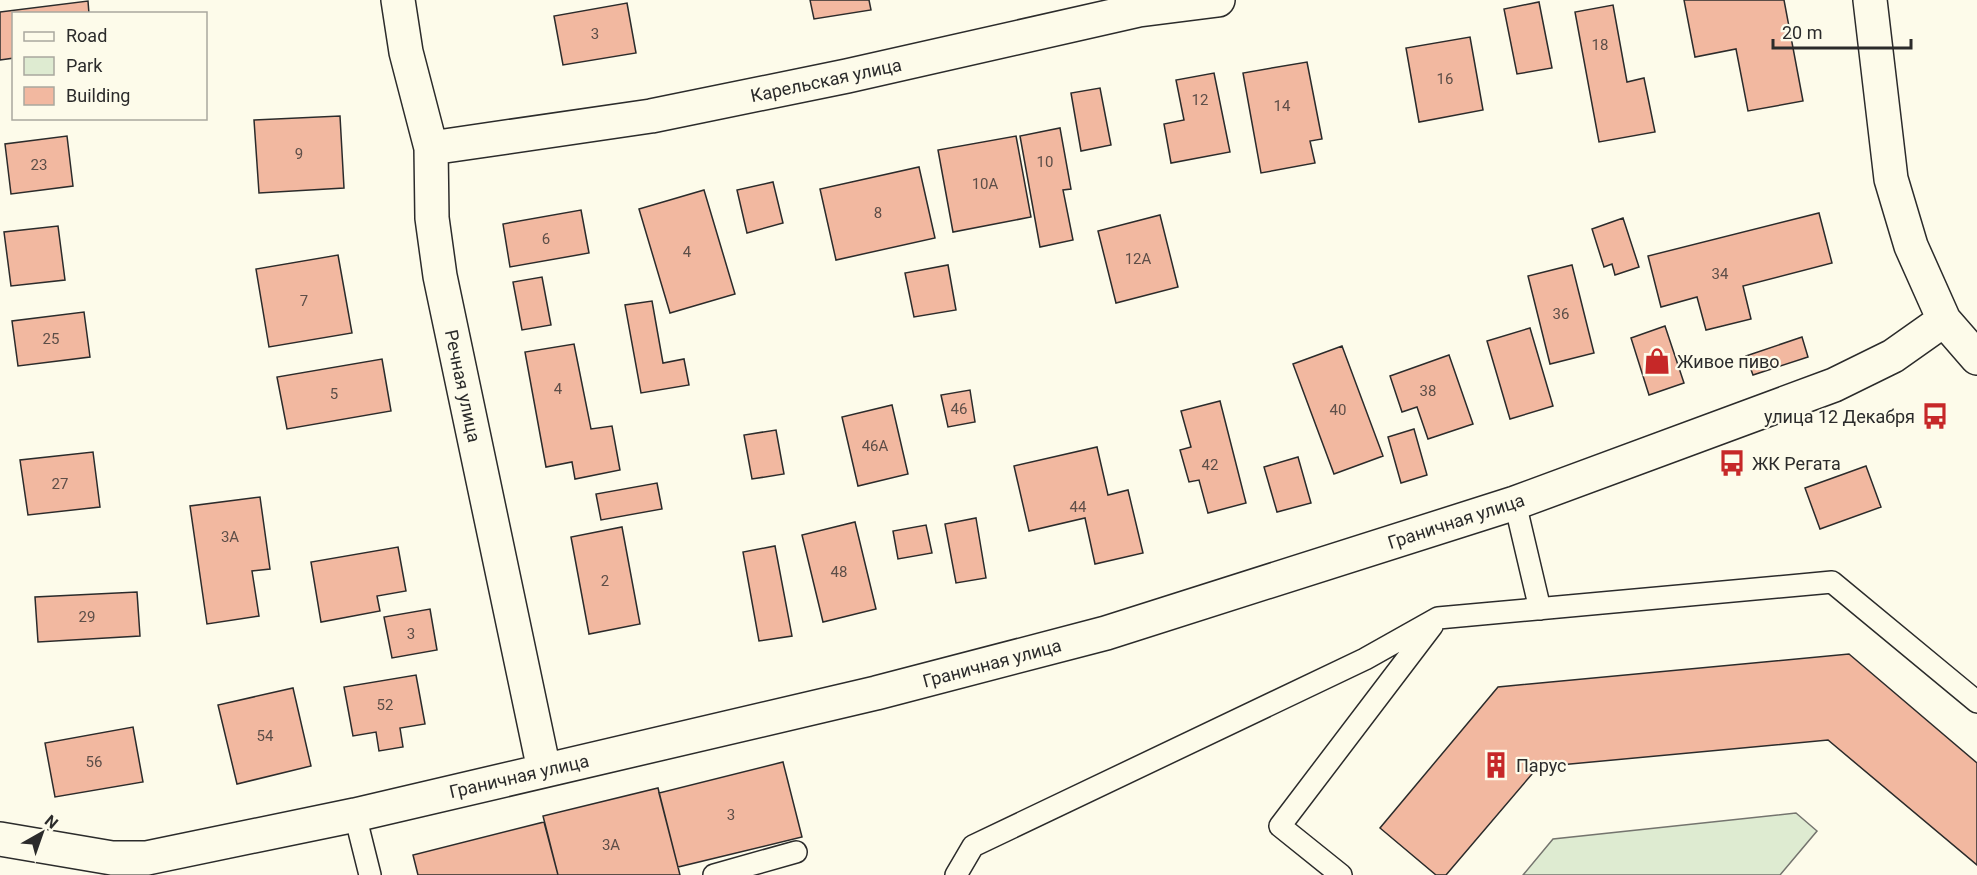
<svg xmlns="http://www.w3.org/2000/svg" width="1977" height="875" font-family="Roboto,sans-serif">
<style>
.green{fill:#deebd1;stroke:#74746e;stroke-width:1.5}
.building{fill:#f2b8a0;stroke:#2b2b2b;stroke-width:1.5}
.lines{fill:none;stroke-linecap:round;stroke-linejoin:round}
.service-casing{stroke:#2b2b2b;stroke-width:24}
.minor-casing{stroke:#2b2b2b;stroke-width:36}
.service{stroke:#fdfbea;stroke-width:21}
.minor{stroke:#fdfbea;stroke-width:33}
.labels{text-anchor:middle;dominant-baseline:central;stroke-width:4.5;stroke-linejoin:round;paint-order:stroke}
.number-label{font-size:15px;fill:#5d4e48}
.street-label{font-size:18px;fill:#2b2b2b;stroke:#fdfbea}
.poi-label{font-size:18px;fill:#2b2b2b;stroke:#fdfbea;text-anchor:start}
</style>
<rect width="100%" height="100%" fill="#fdfbea"/>
<path class="green" d="M 1796,813 L 1817,831 L 1780,875 L 1523,875 L 1553,839 Z"/>
<path class="building" d="M 810,0 L 869,0 L 871,10 L 814,19 Z
M 1684,0 L 1784,0 L 1803,101 L 1748,111 L 1736,49 L 1695,57 Z
M 88,1 L 89,14 L 14,14 L 14,58 L 0,60 L 0,12 Z
M 1539,2 L 1552,68 L 1517,74 L 1504,9 Z
M 627,3 L 636,53 L 563,65 L 554,16 Z
M 1613,5 L 1627,82 L 1644,78 L 1655,132 L 1599,142 L 1575,12 Z
M 1470,37 L 1483,110 L 1419,122 L 1406,48 Z
M 1307,62 L 1322,139 L 1310,141 L 1315,163 L 1261,173 L 1243,73 Z
M 1214,73 L 1230,152 L 1171,163 L 1164,124 L 1184,120 L 1176,80 Z
M 1100,88 L 1111,145 L 1081,151 L 1071,93 Z
M 340,116 L 344,188 L 259,193 L 254,120 Z
M 1060,128 L 1071,189 L 1063,190 L 1073,240 L 1040,247 L 1020,136 Z
M 67,136 L 73,186 L 11,194 L 5,144 Z
M 1016,136 L 1031,217 L 953,232 L 938,150 Z
M 919,167 L 935,238 L 836,260 L 820,189 Z
M 773,182 L 783,223 L 747,233 L 737,190 Z
M 704,190 L 735,294 L 670,313 L 639,209 Z
M 581,210 L 589,253 L 510,267 L 503,224 Z
M 1819,213 L 1832,263 L 1743,286 L 1751,319 L 1706,330 L 1697,297 L 1661,307 L 1648,256 Z
M 1160,215 L 1178,287 L 1116,303 L 1098,231 Z
M 1623,218 L 1639,267 L 1615,275 L 1612,264 L 1604,267 L 1592,229 Z
M 58,226 L 65,280 L 11,286 L 4,232 Z
M 338,255 L 352,333 L 269,347 L 256,269 Z
M 948,265 L 956,310 L 914,317 L 905,273 Z
M 1572,265 L 1594,353 L 1550,364 L 1528,276 Z
M 542,277 L 551,325 L 522,330 L 513,282 Z
M 652,301 L 663,363 L 684,359 L 689,385 L 641,393 L 625,305 Z
M 84,312 L 90,357 L 18,366 L 12,321 Z
M 1665,326 L 1684,383 L 1649,395 L 1631,338 Z
M 1530,328 L 1553,406 L 1510,419 L 1487,341 Z
M 1802,337 L 1808,357 L 1753,375 L 1746,356 Z
M 574,344 L 591,429 L 612,426 L 620,470 L 575,479 L 572,462 L 546,467 L 525,352 Z
M 1342,346 L 1383,456 L 1334,474 L 1293,364 Z
M 1449,355 L 1473,424 L 1428,439 L 1417,407 L 1402,412 L 1390,376 Z
M 382,359 L 391,411 L 287,429 L 277,377 Z
M 970,390 L 975,422 L 948,427 L 941,395 Z
M 1220,401 L 1246,503 L 1208,513 L 1199,480 L 1189,482 L 1180,450 L 1191,447 L 1181,411 Z
M 892,405 L 908,474 L 858,486 L 842,417 Z
M 1414,429 L 1427,475 L 1401,483 L 1388,437 Z
M 776,430 L 784,474 L 752,479 L 744,435 Z
M 1097,447 L 1108,495 L 1128,490 L 1143,553 L 1095,564 L 1085,518 L 1029,531 L 1014,466 Z
M 93,452 L 100,507 L 28,515 L 20,460 Z
M 1298,457 L 1311,503 L 1277,512 L 1264,467 Z
M 1866,466 L 1881,507 L 1820,529 L 1805,488 Z
M 657,483 L 662,509 L 601,520 L 596,494 Z
M 260,497 L 270,569 L 252,571 L 259,616 L 207,624 L 190,506 Z
M 976,518 L 986,578 L 956,583 L 945,524 Z
M 855,522 L 876,609 L 823,622 L 802,535 Z
M 926,525 L 932,553 L 898,559 L 893,531 Z
M 622,527 L 640,624 L 589,634 L 571,537 Z
M 775,546 L 792,636 L 759,641 L 743,552 Z
M 398,547 L 406,591 L 377,596 L 380,611 L 321,622 L 311,562 Z
M 137,592 L 140,636 L 38,642 L 35,597 Z
M 430,609 L 437,650 L 392,658 L 384,617 Z
M 1849,654 L 1977,763 L 1977,865 L 1828,740 L 1538,767 L 1446,875 L 1436,875 L 1380,828 L 1498,687 Z
M 416,675 L 425,724 L 400,728 L 403,747 L 379,751 L 376,732 L 353,736 L 344,687 Z
M 293,688 L 311,766 L 237,784 L 218,705 Z
M 133,727 L 143,782 L 55,797 L 45,743 Z
M 783,762 L 802,837 L 678,867 L 659,793 Z
M 658,788 L 680,875 L 558,875 L 543,816 Z
M 544,822 L 558,875 L 418,875 L 413,855 Z"/>
<g class="lines">
<defs>
<path id="service" d="M 1515,503 L 1540,609
M 355,815 L 370,875
M 714,875 L 796,852
M 956,875 L 973,846 L 1365,659 L 1438,618 L 1832,582 L 1977,702
M 1341,875 L 1280,826 L 1432,626"/>
<path id="minor" d="M 398,0 L 406,52 L 431,148 L 432,218 L 440,276 L 544,770
M 1870,0 L 1891,179 L 1911,246 L 1944,320 L 1977,358
M 431,148 L 651,116 L 847,76 L 1139,10 L 1218,0
M 0,839 L 112,858 L 147,858 L 355,815 L 876,693 L 1106,633 L 1515,503 L 1834,385 L 1893,356 L 1944,320"/>
</defs>
<use href="#service" class="service-casing"/>
<use href="#minor" class="minor-casing"/>
<use href="#service" class="service"/>
<use href="#minor" class="minor"/>
</g>
<defs>
<symbol id="shop-bare" viewBox="-9 -9 18 18"><path d="M-5-2.5h2.3a2.7 3.5 0 0 1 5.4 0H5L5.5 6h-11ZM-1.5-2.5h3a1.5 2.3 0 0 0-3 0Z" fill="#c62828" stroke="#fdfbea" stroke-width="2.5" paint-order="stroke"/></symbol>
<symbol id="bus-bare" viewBox="-9 -9 18 18"><path d="M-5-6H5V4H4V6H2V4H-2V6H-4V4H-5ZM-3.5-4V0h7V-4ZM-3.5 1.2v1.5H-2V1.2ZM2 1.2v1.5H3.5V1.2Z" fill="#c62828" stroke="#fdfbea" stroke-width="2.5" paint-order="stroke"/></symbol>
<symbol id="building-bare" viewBox="-9 -9 18 18"><path d="M-4-6H4V6H1V3H-1V6H-4ZM-2.5-4.3h1.7v1.8h-1.7ZM.8-4.3h1.7v1.8H.8ZM-2.5-1h1.7V.8h-1.7ZM.8-1h1.7V.8H.8Z" fill="#c62828" stroke="#fdfbea" stroke-width="2.5" paint-order="stroke"/></symbol>
</defs>
<g fill-rule="evenodd">
<use href="#shop-bare" x="1638" y="342" width="38" height="38"/>
<use href="#bus-bare" x="1916" y="397" width="38" height="38"/>
<use href="#bus-bare" x="1713" y="444" width="38" height="38"/>
<use href="#building-bare" x="1477" y="746" width="38" height="38"/>
</g>
<g class="labels">
<g class="number-label">
<text x="595" y="34">3</text>
<text x="1600" y="45">18</text>
<text x="1445" y="79">16</text>
<text x="1200" y="100">12</text>
<text x="1282" y="106">14</text>
<text x="299" y="154">9</text>
<text x="1045" y="162">10</text>
<text x="39" y="165">23</text>
<text x="985" y="184">10А</text>
<text x="878" y="213">8</text>
<text x="546" y="239">6</text>
<text x="687" y="252">4</text>
<text x="1138" y="259">12А</text>
<text x="1720" y="274">34</text>
<text x="304" y="301">7</text>
<text x="1561" y="314">36</text>
<text x="51" y="339">25</text>
<text x="558" y="389">4</text>
<text x="1428" y="391">38</text>
<text x="334" y="394">5</text>
<text x="959" y="409">46</text>
<text x="1338" y="410">40</text>
<text x="875" y="446">46А</text>
<text x="1210" y="465">42</text>
<text x="60" y="484">27</text>
<text x="1078" y="507">44</text>
<text x="230" y="537">3А</text>
<text x="839" y="572">48</text>
<text x="605" y="581">2</text>
<text x="87" y="617">29</text>
<text x="411" y="634">3</text>
<text x="385" y="705">52</text>
<text x="265" y="736">54</text>
<text x="94" y="762">56</text>
<text x="731" y="815">3</text>
<text x="611" y="845">3А</text>
</g>
<g class="street-label">
<text transform="translate(826 80) rotate(-12)">Карельская улица</text>
<text transform="translate(463 386) rotate(78)">Речная улица</text>
<text transform="translate(1456 521) rotate(-18)">Граничная улица</text>
<text transform="translate(992 663) rotate(-15)">Граничная улица</text>
<text transform="translate(519 776) rotate(-13)">Граничная улица</text>
</g>
<g class="poi-label">
<text x="1677" y="361">Живое пиво</text>
<text x="1915" y="416" text-anchor="end">улица 12 Декабря</text>
<text x="1752" y="463">ЖК Регата</text>
<text x="1516" y="765">Парус</text>
</g>
</g>
<rect x="12" y="12" width="195" height="108" fill="#fdfbea" stroke="#a9a89e" stroke-width="1.5"/>
<rect x="24" y="32" width="30" height="9" fill="#fdfbea" stroke="#a9a89e" stroke-width="1.5"/>
<text x="66" y="42" font-size="18" fill="#2b2b2b">Road</text>
<rect x="24" y="57" width="30" height="18" fill="#deebd1" stroke="#a9a89e" stroke-width="1.5"/>
<text x="66" y="72" font-size="18" fill="#2b2b2b">Park</text>
<rect x="24" y="87" width="30" height="18" fill="#f2b8a0" stroke="#a9a89e" stroke-width="1.5"/>
<text x="66" y="102" font-size="18" fill="#2b2b2b">Building</text>
<g transform="translate(42 833) rotate(40)" stroke="#fdfbea" stroke-width="4.5" paint-order="stroke">
<path d="M0-4.5L10 22L0 15L-10 22Z" fill="#2b2b2b"/>
<text y="-9" font-size="16" font-weight="bold" text-anchor="middle" fill="#2b2b2b">N</text>
</g>
<path d="M1773 39v9h138v-9" fill="none" stroke="#2b2b2b" stroke-width="3"/>
<text x="1782" y="39" font-size="18" fill="#2b2b2b" stroke="#fdfbea" stroke-width="4.5" paint-order="stroke">20 m</text>
</svg>
